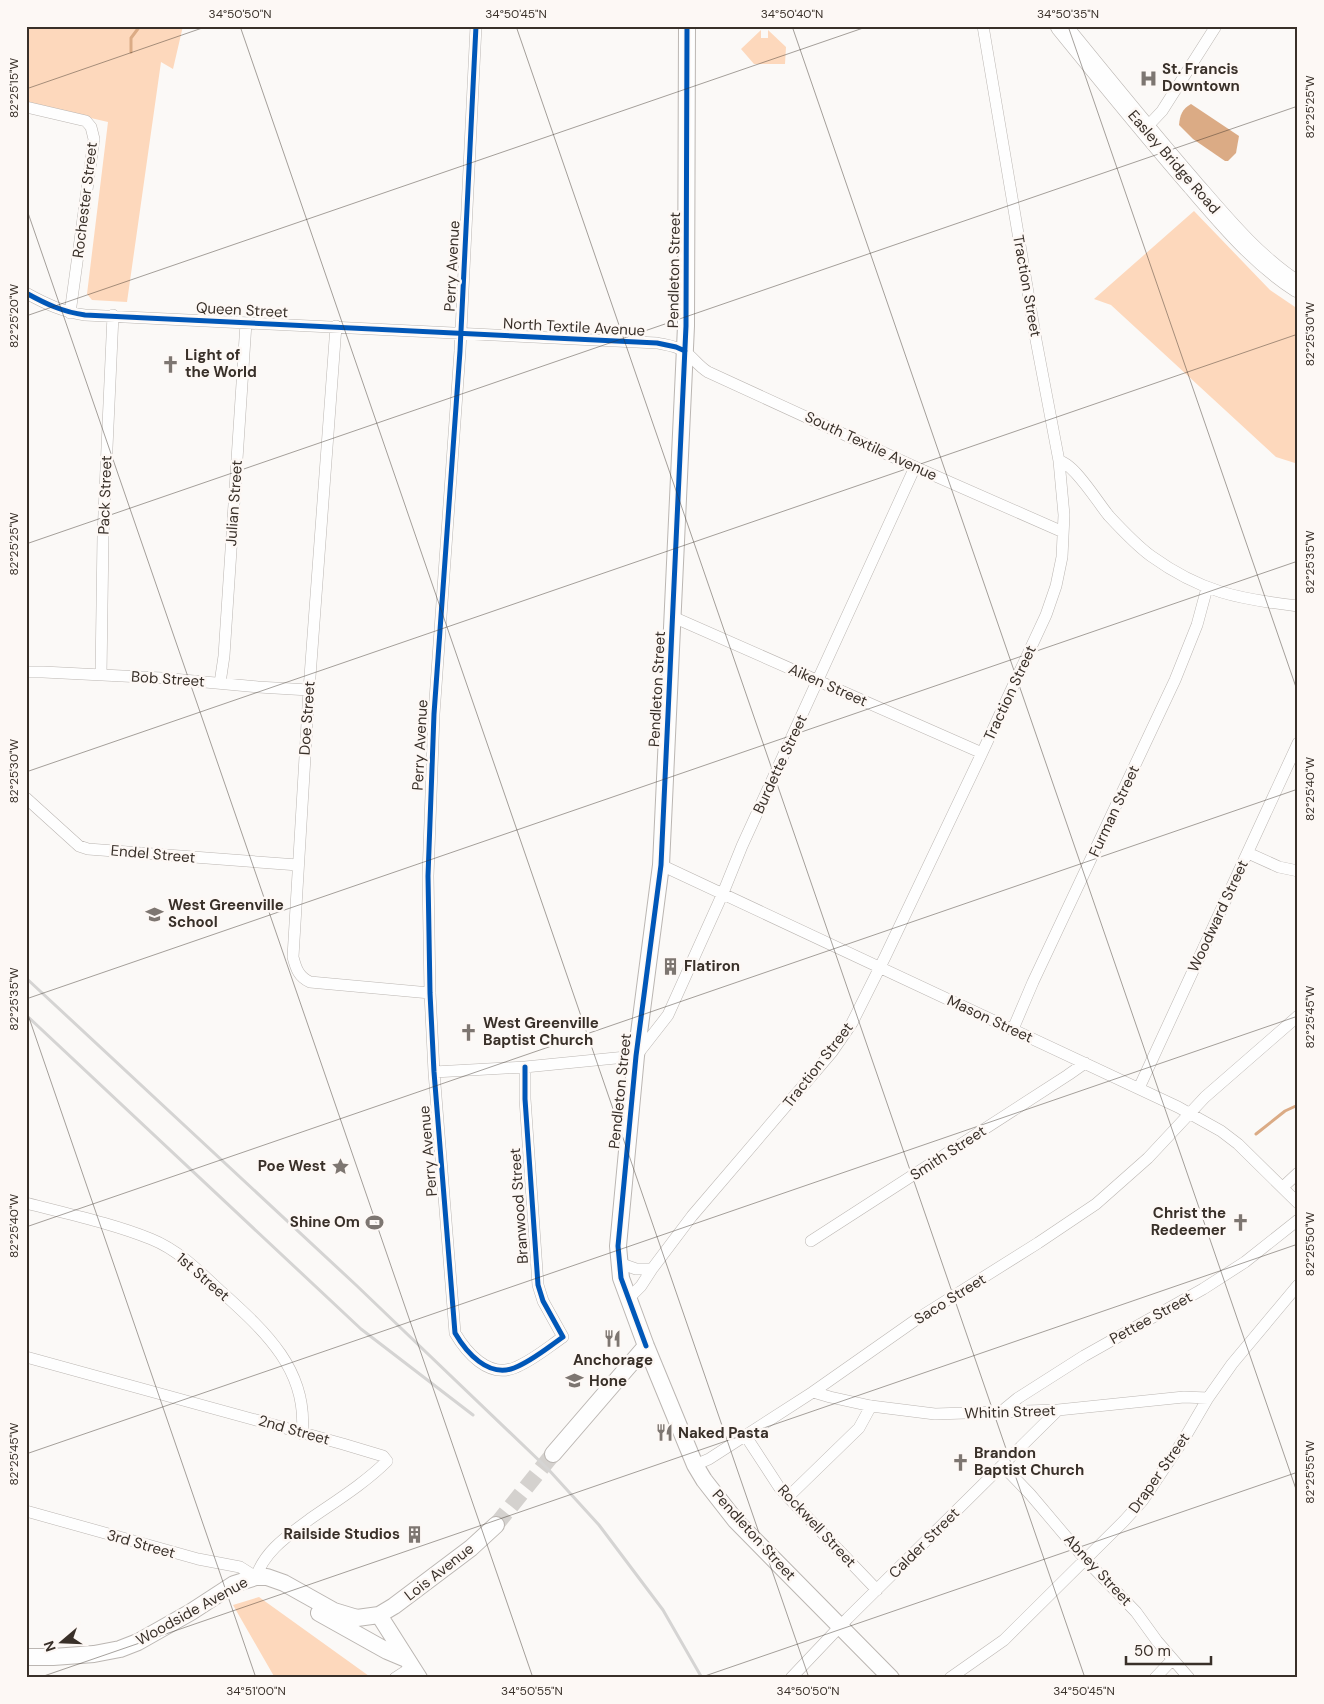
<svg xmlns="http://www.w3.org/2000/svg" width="1324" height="1704" font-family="'DM Sans',sans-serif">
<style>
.green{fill:#fdd8bc}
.water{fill:#dbab85}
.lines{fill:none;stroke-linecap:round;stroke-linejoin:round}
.stream{stroke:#dbab85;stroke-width:3}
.secondary-tunnel{stroke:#d4d1ce;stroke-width:16;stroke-dasharray:16 8;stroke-linecap:butt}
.street-casing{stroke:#bbb6b2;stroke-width:12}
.secondary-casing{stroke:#bbb6b2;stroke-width:18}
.highway-casing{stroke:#bbb6b2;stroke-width:22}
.street{stroke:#fefefe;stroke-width:11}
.secondary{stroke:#fefefe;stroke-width:16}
.highway{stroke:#fefefe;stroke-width:21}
.rail{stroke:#d5d4d3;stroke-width:3}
.cycleway-casing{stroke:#fdf8f5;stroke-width:8}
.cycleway{stroke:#0057b8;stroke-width:5}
.ticks{fill:none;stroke:#393029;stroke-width:1;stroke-opacity:0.45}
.labels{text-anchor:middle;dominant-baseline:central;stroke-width:5;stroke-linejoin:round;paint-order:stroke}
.poi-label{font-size:15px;font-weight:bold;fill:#393029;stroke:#fdf8f5;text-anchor:start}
.street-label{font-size:15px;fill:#393029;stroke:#fdf8f5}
.neatline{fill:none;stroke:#393029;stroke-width:2}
.ticks-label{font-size:12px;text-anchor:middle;fill:#393029}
</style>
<rect width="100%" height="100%" fill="#fbf9f7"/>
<path class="green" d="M 26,26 L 183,26 L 173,69 L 161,62 L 127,302 L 92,300 L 87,294 L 108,122 L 26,103 Z
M 761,30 L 761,38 L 768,38 L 768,30 L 786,47 L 785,64 L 754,64 L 741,49 Z
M 1194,211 L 1270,290 L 1298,309 L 1298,464 L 1276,457 L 1111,305 L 1094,299 Z
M 259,1597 L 369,1676 L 366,1678 L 275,1678 L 233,1605 Z"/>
<path class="water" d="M 1191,104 L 1239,136 L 1236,153 L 1228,161 L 1225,161 L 1193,139 L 1179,125 C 1180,115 1182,109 1191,104 Z"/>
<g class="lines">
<path class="stream" d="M 131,52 L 131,38 L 140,26
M 1256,1134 L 1285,1111 L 1298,1105"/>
<path class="secondary-tunnel" d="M 496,1525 L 553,1454"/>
<defs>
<path id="street" d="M 476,26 L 460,351 L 434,714 L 428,876 L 430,993 L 434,1072 L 455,1333 C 466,1352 488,1378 514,1368 C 532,1361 547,1348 563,1337 L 543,1301 L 538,1285 L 525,1099 L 525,1067
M 26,107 L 86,121 L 91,127 L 94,139 L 70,313
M 1145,129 L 1162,111 L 1216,26
M 26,293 C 46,304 63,312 85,315 L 657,343 C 666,345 676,346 684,351 C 693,357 698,366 708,372 L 915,467 L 1063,532
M 336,326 L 309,690 L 293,957 C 296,969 299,977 310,982 L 430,993
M 1059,461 C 1074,463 1098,503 1109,516 C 1122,530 1136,545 1151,556 C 1201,592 1238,599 1298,606
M 673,617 L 982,753
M 26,672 L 43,672 L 162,678 L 258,687 L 309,690
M 101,675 L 103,536 L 113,315
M 220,683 L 224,656 L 246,323
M 26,798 L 79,846 L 88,849 L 298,865
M 1248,853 L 1279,867 L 1298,871
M 661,865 L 1178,1107 L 1221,1131 L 1238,1144 L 1298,1203
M 1013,1029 L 1033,982 L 1175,680 L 1197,625 L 1207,588
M 434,1072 L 525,1067 L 636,1056 L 668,1015 L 723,893 L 742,846 L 915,467
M 1139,1088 L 1298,743
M 1283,1187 L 1298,1173
M 26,1203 C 68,1214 111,1223 151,1239 C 176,1249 196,1268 215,1286 C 260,1327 309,1367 302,1434
M 811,1241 L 1068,1075 L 1085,1063
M 619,1263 L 636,1269 L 652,1269
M 629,1298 L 641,1286 L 652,1269 L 692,1216 L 832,1052 L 852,1023 L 885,957 L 982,753 L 1046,615 L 1056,586 L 1062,557 L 1064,515 L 1059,461 L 1036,340 L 983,26
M 26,1357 L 343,1444 L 383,1456 L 387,1461 C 365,1483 336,1501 310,1519 C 289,1535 265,1550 256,1577 L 240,1567 L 198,1559 L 26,1511
M 813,1392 L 830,1397 L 871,1406 L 935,1414 L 1058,1410 L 1184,1397 L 1208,1398
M 1001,1412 L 1018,1398 L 1084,1356 L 1203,1289 L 1245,1262 L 1298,1220
M 745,1435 L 779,1487 L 788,1497 L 877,1590
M 695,1465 L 709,1459 L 813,1392 L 917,1319 L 1038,1243 L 1096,1204 L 1148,1158 L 1205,1097 L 1298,1016
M 1003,1466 L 1030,1494 L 1085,1559 L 1136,1612 L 1157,1641 L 1189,1678
M 788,1497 L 859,1428 L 871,1406
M 395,1678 L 412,1667
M 791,1678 L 848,1618 L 1058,1410
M 950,1678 L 1004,1640 L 1124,1521 L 1143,1500 L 1184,1439 L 1208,1398 L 1232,1364 L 1298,1285
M 1155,1678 L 1172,1660"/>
<path id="secondary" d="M 687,26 L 686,326 L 661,865 L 636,1056 L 618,1246 L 621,1278 L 646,1346 L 695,1465 L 704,1480 L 736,1521 L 891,1678
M 553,1454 L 646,1346
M 319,1613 L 387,1651 L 406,1659
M 379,1615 L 419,1678
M 26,1657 L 53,1657 L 94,1654 L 120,1649 L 138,1642 L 191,1612 L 234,1584 L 256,1577 L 267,1577 L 284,1583 L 334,1611 L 357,1618 L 379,1615 L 394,1606 L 471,1548 L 496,1525"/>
<path id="highway" d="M 1061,26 C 1104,79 1147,132 1192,184 C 1224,221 1256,260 1298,287"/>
</defs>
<use href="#street" class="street-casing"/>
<use href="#secondary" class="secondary-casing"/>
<use href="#highway" class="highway-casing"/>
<use href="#street" class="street"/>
<use href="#secondary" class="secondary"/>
<use href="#highway" class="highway"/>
<path class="rail" d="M 26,978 L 356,1285 L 548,1469 L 599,1525 L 663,1610 L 702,1678
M 26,1015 L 361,1329 L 473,1415"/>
<defs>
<path id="cycleway" d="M 476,26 L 460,351 L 434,714 L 428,876 L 430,993 L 434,1072 L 455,1333 C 466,1352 488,1378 514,1368 C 532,1361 547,1348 563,1337 L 543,1301 L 538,1285 L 525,1099 L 525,1067
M 26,293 C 46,304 63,312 85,315 L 657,343 L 676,347 L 685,351
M 646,1346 L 621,1278 L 618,1246 L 636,1056 L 661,865 L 686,326 L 687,26"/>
</defs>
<use href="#cycleway" class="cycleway-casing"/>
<use href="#cycleway" class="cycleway"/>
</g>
<path class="ticks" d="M 240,26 L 809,1678M 516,26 L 1085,1678M 792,26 L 1298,1495M 1068,26 L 1298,693M 26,89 L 208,26M 26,207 L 533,1678M 26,316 L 869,26M 26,544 L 1298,106M 26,772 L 1298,334M 26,999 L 1298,561M 26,1009 L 256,1678M 26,1227 L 1298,789M 26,1454 L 1298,1016M 38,1678 L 1298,1244M 699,1678 L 1298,1472"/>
<defs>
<symbol id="hospital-bare" viewBox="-9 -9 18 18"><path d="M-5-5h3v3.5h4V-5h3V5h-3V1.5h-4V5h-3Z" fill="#7d7671" stroke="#fdf8f5" stroke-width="2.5" paint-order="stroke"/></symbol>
<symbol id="church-bare" viewBox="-9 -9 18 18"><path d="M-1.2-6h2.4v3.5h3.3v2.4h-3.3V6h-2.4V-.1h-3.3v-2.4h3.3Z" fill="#7d7671" stroke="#fdf8f5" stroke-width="2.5" paint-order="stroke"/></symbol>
<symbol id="school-bare" viewBox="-9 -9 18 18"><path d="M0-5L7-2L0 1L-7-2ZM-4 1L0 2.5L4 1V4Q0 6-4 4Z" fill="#7d7671" stroke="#fdf8f5" stroke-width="2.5" paint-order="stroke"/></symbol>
<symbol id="building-bare" viewBox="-9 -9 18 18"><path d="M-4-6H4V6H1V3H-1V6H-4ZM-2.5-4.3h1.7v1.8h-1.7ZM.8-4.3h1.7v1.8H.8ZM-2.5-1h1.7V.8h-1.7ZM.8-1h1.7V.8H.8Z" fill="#7d7671" stroke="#fdf8f5" stroke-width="2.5" paint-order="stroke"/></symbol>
<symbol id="sight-bare" viewBox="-9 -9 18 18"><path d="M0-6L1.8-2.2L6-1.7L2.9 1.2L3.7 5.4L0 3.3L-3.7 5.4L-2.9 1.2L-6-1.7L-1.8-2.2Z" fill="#7d7671" stroke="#fdf8f5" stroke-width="2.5" paint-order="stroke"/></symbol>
<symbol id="stadium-bare" viewBox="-9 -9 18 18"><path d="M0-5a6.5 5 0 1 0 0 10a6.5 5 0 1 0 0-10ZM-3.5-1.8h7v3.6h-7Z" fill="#7d7671" stroke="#fdf8f5" stroke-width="2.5" paint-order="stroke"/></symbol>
<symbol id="restaurant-bare" viewBox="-9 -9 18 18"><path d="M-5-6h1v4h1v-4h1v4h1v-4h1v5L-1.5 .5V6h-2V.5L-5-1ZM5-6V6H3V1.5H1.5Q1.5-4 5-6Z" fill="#7d7671" stroke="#fdf8f5" stroke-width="2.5" paint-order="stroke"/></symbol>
</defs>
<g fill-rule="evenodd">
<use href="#hospital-bare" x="1136" y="66" width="25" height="25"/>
<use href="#church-bare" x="158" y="352" width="25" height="25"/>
<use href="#school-bare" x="142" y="902" width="25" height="25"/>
<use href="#building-bare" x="658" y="954" width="25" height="25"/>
<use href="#church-bare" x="456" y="1020" width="25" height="25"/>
<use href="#sight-bare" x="328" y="1154" width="25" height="25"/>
<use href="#stadium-bare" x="362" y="1210" width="25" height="25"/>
<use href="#church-bare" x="1228" y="1210" width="25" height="25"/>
<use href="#restaurant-bare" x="600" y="1326" width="25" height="25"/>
<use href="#school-bare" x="562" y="1368" width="25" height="25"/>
<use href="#restaurant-bare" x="652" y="1420" width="25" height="25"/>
<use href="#church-bare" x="948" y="1450" width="25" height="25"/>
<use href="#building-bare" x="402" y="1522" width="25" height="25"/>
</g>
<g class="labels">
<g class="poi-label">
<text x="1162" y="69">St. Francis<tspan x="1162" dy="17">Downtown</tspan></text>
<text x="185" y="355">Light of<tspan x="185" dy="17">the World</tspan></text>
<text x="168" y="905">West Greenville<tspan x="168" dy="17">School</tspan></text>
<text x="684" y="966">Flatiron</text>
<text x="483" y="1023">West Greenville<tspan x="483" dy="17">Baptist Church</tspan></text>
<text x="326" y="1166" text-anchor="end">Poe West</text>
<text x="1226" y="1213" text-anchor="end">Christ the<tspan x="1226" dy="17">Redeemer</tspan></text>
<text x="360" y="1222" text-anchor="end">Shine Om</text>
<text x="613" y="1360" text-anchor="middle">Anchorage</text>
<text x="589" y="1381">Hone</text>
<text x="678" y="1433">Naked Pasta</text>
<text x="974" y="1453">Brandon<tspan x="974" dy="17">Baptist Church</tspan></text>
<text x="400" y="1534" text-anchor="end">Railside Studios</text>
</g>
<g class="street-label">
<text transform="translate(1174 162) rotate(49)">Easley Bridge Road</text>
<text transform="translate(85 200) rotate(-83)">Rochester Street</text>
<text transform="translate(452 266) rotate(-87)">Perry Avenue</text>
<text transform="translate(674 270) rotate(-89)">Pendleton Street</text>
<text transform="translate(1027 286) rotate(80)">Traction Street</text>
<text transform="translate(242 310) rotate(3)">Queen Street</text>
<text transform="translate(574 327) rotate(3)">North Textile Avenue</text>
<text transform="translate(871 446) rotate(25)">South Textile Avenue</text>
<text transform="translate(105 495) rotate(-88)">Pack Street</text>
<text transform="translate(234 503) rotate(-86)">Julian Street</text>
<text transform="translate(168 679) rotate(4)">Bob Street</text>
<text transform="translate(828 685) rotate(24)">Aiken Street</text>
<text transform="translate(657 689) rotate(-87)">Pendleton Street</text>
<text transform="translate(1010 693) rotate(-65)">Traction Street</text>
<text transform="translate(307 718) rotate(-86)">Doe Street</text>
<text transform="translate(420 745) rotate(-87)">Perry Avenue</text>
<text transform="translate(780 764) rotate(-65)">Burdette Street</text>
<text transform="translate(1114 811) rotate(-65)">Furman Street</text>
<text transform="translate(153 854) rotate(5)">Endel Street</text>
<text transform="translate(1218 916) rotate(-65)">Woodward Street</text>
<text transform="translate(990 1019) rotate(25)">Mason Street</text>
<text transform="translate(818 1065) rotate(-52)">Traction Street</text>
<text transform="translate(620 1091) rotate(-84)">Pendleton Street</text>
<text transform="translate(428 1151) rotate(-95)">Perry Avenue</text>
<text transform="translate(948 1153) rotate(-33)">Smith Street</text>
<text transform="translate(519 1206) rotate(-94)">Branwood Street</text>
<text transform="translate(203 1277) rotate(41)">1st Street</text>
<text transform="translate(950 1299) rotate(-32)">Saco Street</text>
<text transform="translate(1151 1318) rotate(-29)">Pettee Street</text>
<text transform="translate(1010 1412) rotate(-2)">Whitin Street</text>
<text transform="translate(294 1430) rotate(16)">2nd Street</text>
<text transform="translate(1159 1473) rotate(-55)">Draper Street</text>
<text transform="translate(817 1526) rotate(47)">Rockwell Street</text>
<text transform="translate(754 1535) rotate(48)">Pendleton Street</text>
<text transform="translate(924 1543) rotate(-45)">Calder Street</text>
<text transform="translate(141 1544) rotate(16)">3rd Street</text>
<text transform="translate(1098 1570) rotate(47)">Abney Street</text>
<text transform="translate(439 1572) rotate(-38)">Lois Avenue</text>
<text transform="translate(192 1611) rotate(-29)">Woodside Avenue</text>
</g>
</g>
<rect width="1324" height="1704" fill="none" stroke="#fdf8f5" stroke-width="55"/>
<g transform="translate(62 1642) rotate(251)" stroke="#fdf8f5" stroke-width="4" paint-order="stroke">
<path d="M0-4L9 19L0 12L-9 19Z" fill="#393029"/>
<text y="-8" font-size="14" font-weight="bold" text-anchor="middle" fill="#393029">N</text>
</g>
<path d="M1126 1656v8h85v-8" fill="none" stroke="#393029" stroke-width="2.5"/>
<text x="1134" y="1656" font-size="15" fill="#393029" stroke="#fdf8f5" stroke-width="4" paint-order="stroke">50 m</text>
<rect x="28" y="28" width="1268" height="1648" class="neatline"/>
<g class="ticks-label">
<text x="240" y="18">34°50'50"N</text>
<text x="516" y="18">34°50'45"N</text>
<text x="792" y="18">34°50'40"N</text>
<text x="1068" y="18">34°50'35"N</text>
<text transform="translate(14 88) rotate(-90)" y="4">82°25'15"W</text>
<text transform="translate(1310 107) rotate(-90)" y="4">82°25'25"W</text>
<text transform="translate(14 316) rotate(-90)" y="4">82°25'20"W</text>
<text transform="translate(1310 334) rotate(-90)" y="4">82°25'30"W</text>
<text transform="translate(14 544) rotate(-90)" y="4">82°25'25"W</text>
<text transform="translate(1310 562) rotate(-90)" y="4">82°25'35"W</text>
<text transform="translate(14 771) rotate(-90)" y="4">82°25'30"W</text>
<text transform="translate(1310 789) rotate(-90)" y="4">82°25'40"W</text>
<text transform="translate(14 999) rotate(-90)" y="4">82°25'35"W</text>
<text transform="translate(1310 1017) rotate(-90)" y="4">82°25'45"W</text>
<text transform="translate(14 1226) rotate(-90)" y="4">82°25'40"W</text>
<text transform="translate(1310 1244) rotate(-90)" y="4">82°25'50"W</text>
<text transform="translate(14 1454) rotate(-90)" y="4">82°25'45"W</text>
<text transform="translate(1310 1472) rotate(-90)" y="4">82°25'55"W</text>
<text x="256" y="1695">34°51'00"N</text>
<text x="532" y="1695">34°50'55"N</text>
<text x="808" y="1695">34°50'50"N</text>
<text x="1084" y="1695">34°50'45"N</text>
</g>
</svg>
